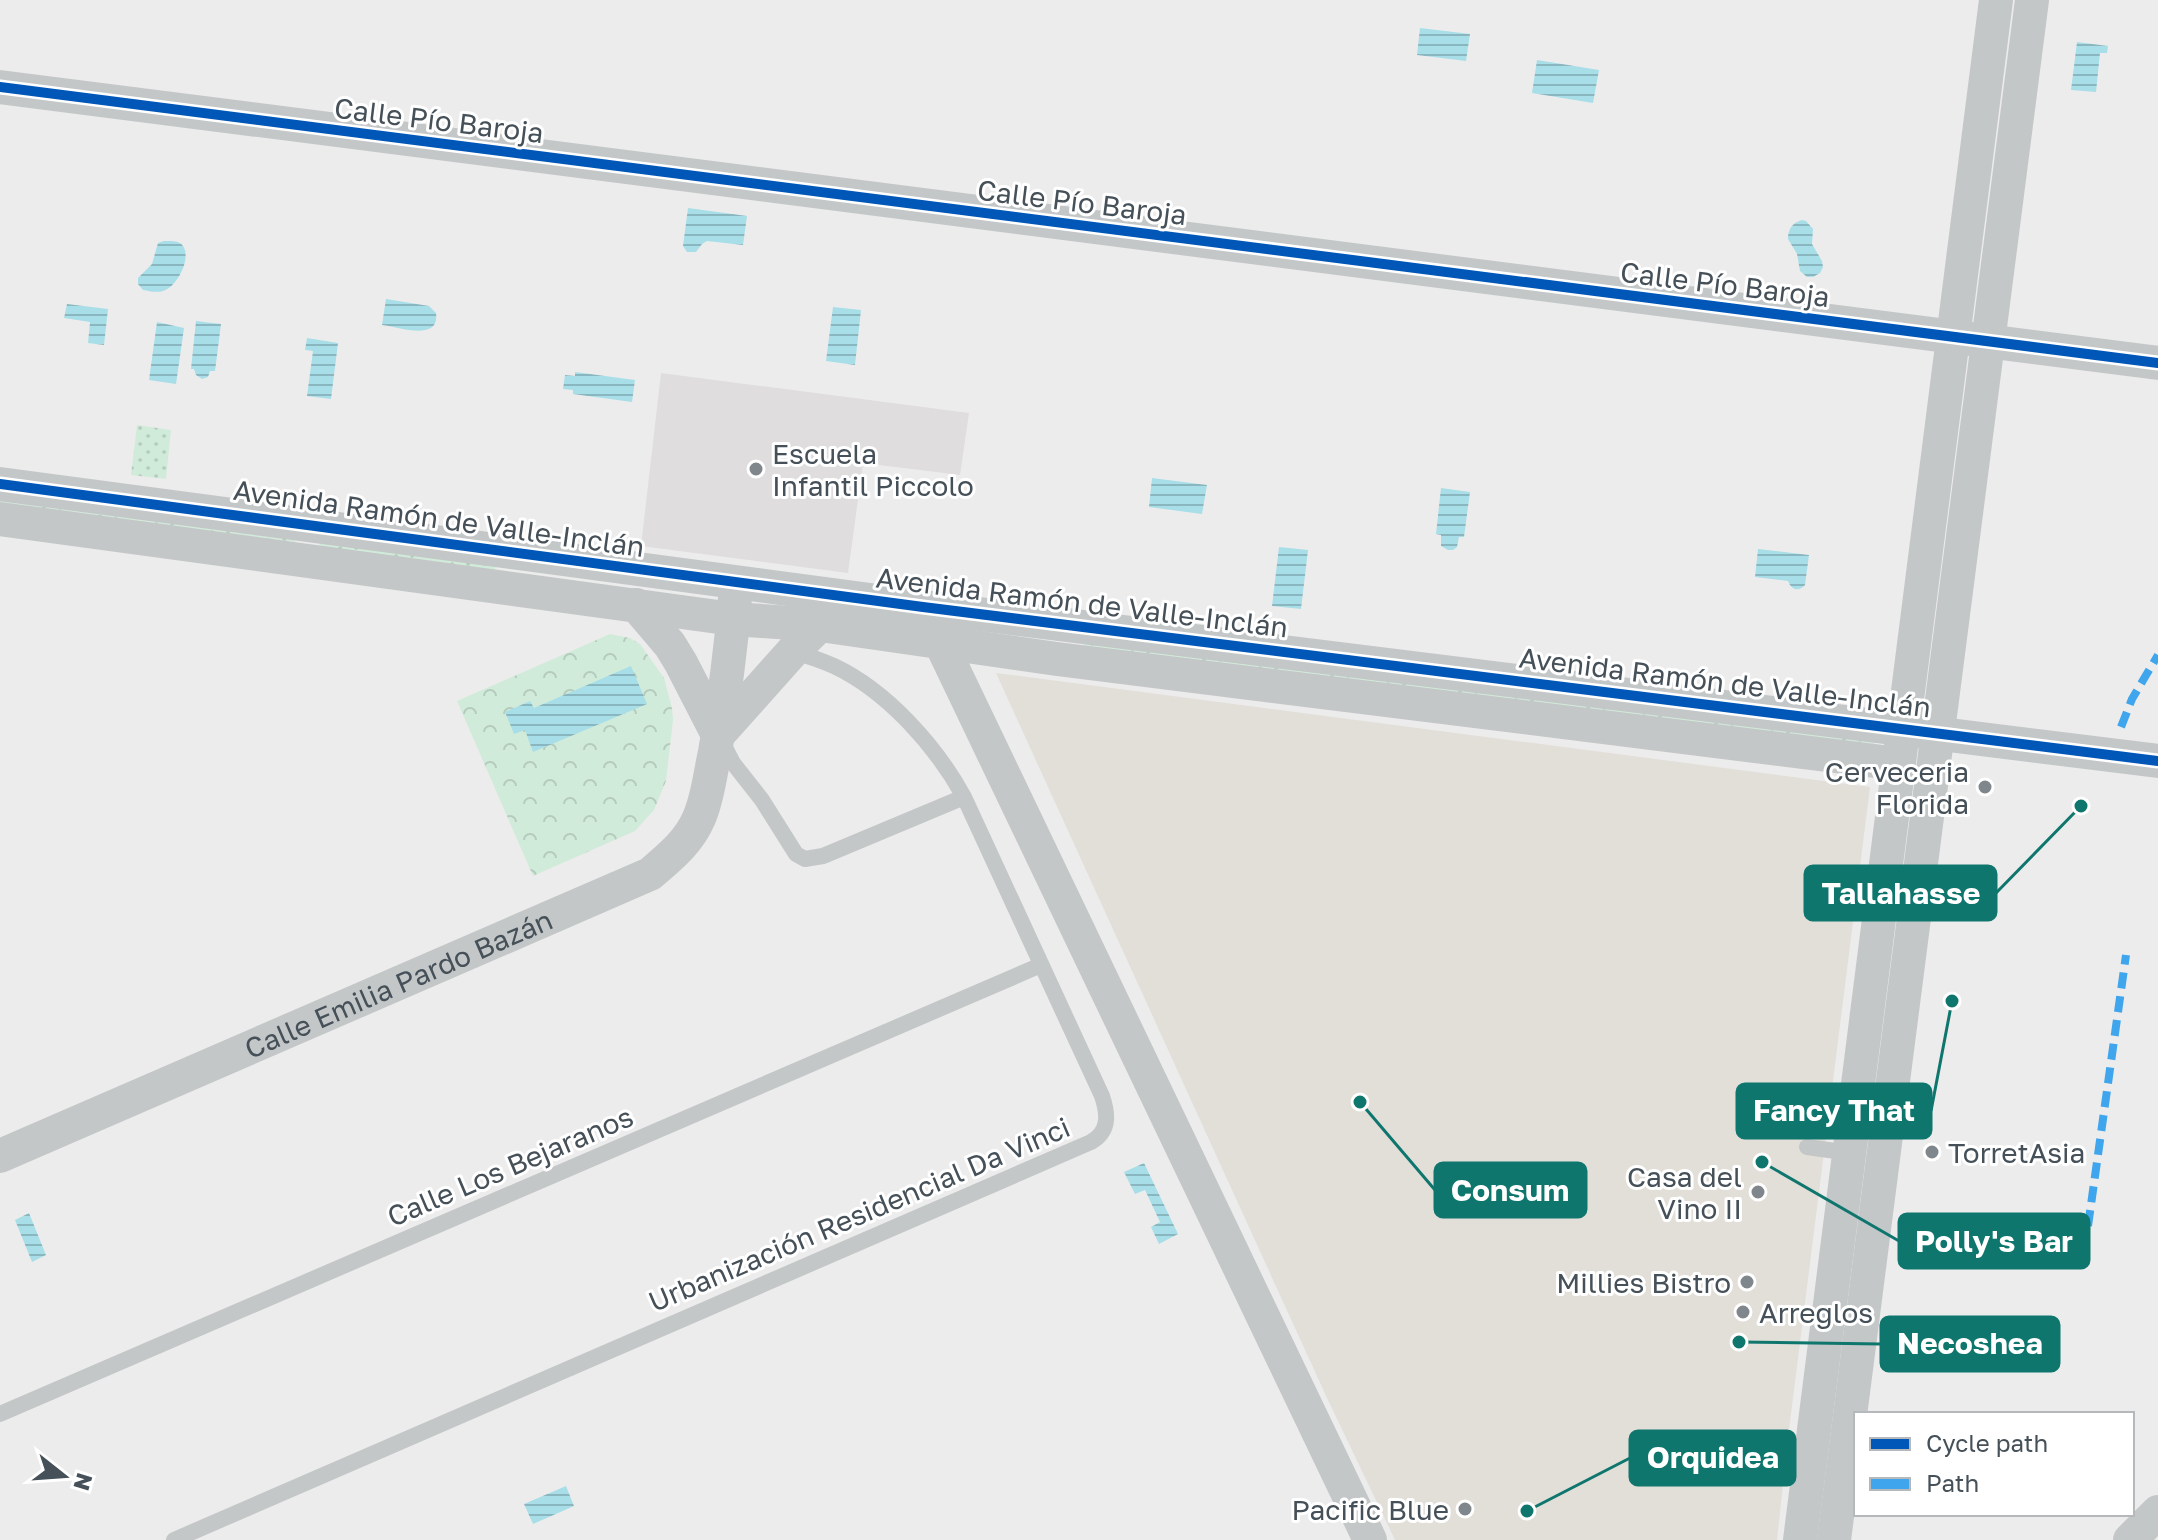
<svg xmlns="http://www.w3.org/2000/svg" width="2158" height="1540" font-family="'Golos Text',sans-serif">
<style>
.commercial{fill:#e2dfd9}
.education{fill:#dfddde}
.grass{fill:url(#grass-dots)}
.park{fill:url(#park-crowns)}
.water{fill:url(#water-rules)}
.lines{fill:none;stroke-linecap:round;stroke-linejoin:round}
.lane{stroke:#c4c7c8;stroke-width:16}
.street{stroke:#c4c7c8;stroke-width:34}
.quiet{stroke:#3fa5ed;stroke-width:8;stroke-dasharray:16 8;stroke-linecap:butt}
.cycleway-casing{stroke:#fff;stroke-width:15}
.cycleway{stroke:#0057b8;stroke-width:10}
.poi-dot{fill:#80878c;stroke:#fff;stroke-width:3}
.labels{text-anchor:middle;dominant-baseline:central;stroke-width:6;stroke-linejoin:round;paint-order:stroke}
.street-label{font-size:28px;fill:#455058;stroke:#fff}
.poi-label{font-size:28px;fill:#455058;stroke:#fff;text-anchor:end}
.leader{fill:none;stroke:#0f766e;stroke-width:3}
.callout-dot{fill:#0f766e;stroke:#fff;stroke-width:3}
.callout{fill:#0f766e;stroke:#0f766e;stroke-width:3}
.callout-label{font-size:30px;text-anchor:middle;font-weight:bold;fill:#fff}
</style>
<defs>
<pattern id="grass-dots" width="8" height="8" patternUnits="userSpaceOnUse" patternTransform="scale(2)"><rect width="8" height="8" fill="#d1ebda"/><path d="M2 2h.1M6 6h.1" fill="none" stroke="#b5cbbd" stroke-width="1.8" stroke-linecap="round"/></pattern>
<pattern id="park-crowns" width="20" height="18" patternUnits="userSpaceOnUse" patternTransform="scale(2)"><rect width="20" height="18" fill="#d1ebda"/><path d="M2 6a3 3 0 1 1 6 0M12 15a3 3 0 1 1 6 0" fill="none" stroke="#b5cbbd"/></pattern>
<pattern id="water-rules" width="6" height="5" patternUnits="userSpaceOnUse" patternTransform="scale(2)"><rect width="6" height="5" fill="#a7dee8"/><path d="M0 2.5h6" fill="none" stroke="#8ab6bf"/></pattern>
</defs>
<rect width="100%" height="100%" fill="#edecec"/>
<path class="commercial" d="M 996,673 L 1870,787 L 1789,1430 L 1777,1540 L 1395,1540 L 1327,1398 Z"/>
<path class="education" d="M 661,373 L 969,413 L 960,475 L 863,463 L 848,573 L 641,546 Z"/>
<path class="grass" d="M 137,425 L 171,430 L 166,479 L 131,475 Z
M 0,501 L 294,540 L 296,542 L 0,508 Z
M 320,542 L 496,564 L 495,570 L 319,548 Z
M 1085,641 L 1875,742 L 1874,744 L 1083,648 Z"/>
<path class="park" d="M 610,634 L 630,638 L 640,644 L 664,678 L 672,708 L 673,720 L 666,781 L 654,810 L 635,831 L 533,876 L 457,701 Z"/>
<path class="water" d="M 1420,28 L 1470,34 L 1466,61 L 1417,55 Z
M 2077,42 L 2108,46 L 2107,53 L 2100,53 L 2096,92 L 2071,90 Z
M 1537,60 L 1599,70 L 1593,103 L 1532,93 Z
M 688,208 L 747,216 L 743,245 L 707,241 L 702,244 L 696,252 L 687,252 L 683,246 Z
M 1802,220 L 1806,221 L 1813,229 L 1812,244 L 1822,261 L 1823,267 L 1820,273 L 1813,277 L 1807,277 L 1800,271 L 1797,254 L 1788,239 C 1788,229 1792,223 1802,220 Z
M 164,241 C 171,241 179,240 183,246 C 192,259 176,288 163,291 C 156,293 149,291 143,290 L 138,284 L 138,278 L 152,264 L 158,243 Z
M 386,299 L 429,306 L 436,313 C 440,342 399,327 382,325 Z
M 67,304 L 108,309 L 104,345 L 88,343 L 90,322 L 64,318 Z
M 833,307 L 861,310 L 855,365 L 826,361 Z
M 196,321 L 221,324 L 215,371 L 210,371 L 208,377 L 202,379 L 196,375 L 194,369 L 191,369 Z
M 157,322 L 184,328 L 176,384 L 149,380 Z
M 307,338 L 338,343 L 331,399 L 307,396 L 313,351 L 305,350 Z
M 575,372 L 635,380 L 632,402 L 573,394 L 573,390 L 563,389 L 565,375 L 575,376 Z
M 1152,478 L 1207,485 L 1202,514 L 1149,507 Z
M 1441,488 L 1470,492 L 1464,537 L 1459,537 L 1457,547 L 1453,550 L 1448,550 L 1441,546 L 1441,535 L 1436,534 Z
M 1279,547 L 1308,550 L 1301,609 L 1272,606 Z
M 1758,549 L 1809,555 L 1805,585 C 1798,593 1791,589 1788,581 L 1755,577 Z
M 631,666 L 647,704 L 533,752 L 525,730 L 514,734 L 505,712 L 530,701 L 534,708 Z
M 1144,1163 L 1178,1234 L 1159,1244 L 1151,1227 L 1160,1222 L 1145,1190 L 1135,1194 L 1124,1172 Z
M 29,1213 L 46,1255 L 32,1262 L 15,1220 Z
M 566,1486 L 574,1506 L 533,1524 L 524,1504 Z"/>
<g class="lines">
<path class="lane" d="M 721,740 L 733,763 L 762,800 L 796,854 L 805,859 L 823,856 L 964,797
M 1807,1147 L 1850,1153
M 0,1414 L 1041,965
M 174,1540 L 1091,1142 C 1110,1131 1108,1114 1102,1096 L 964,797 C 936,746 887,691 834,666 C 821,660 807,656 793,651"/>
<g class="street">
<path d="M 0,87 L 2158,363"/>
<path d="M 0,484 L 923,607 L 2158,761"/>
<path d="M 0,519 L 733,619 L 820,625 L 1057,659 L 1899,764"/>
<path d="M 636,605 L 670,645 L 681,663 L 718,735"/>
<path d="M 932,625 L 1370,1540"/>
<path d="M 718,735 L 793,651 L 820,625"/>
<path id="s1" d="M 0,1156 L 650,874 C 669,858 689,842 699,818 C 708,798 710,774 715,752 C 724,701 731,649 735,598"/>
<path d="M 1800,1540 L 1996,0"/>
<path d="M 1834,1540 L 2032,0"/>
<path d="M 2130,1540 L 2158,1512"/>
</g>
<path class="quiet" d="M 2121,727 L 2132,699 L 2158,655
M 2088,1226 L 2126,955"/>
<defs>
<path id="cycleway" d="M 0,87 L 2158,363
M 0,484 L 923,607 L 2158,761"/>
</defs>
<use href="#cycleway" class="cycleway-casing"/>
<use href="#cycleway" class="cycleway"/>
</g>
<g class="poi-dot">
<circle cx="756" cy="469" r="8"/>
<circle cx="1985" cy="787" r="8"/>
<circle cx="1932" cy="1152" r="8"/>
<circle cx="1758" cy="1192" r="8"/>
<circle cx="1747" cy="1282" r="8"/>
<circle cx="1743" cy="1312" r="8"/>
<circle cx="1465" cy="1509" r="8"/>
</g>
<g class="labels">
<g class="street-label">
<text transform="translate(439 120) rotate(7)">Calle Pío Baroja</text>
<text transform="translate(1082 202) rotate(7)">Calle Pío Baroja</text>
<text transform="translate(1725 284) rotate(7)">Calle Pío Baroja</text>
<text transform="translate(439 518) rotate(8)">Avenida Ramón de Valle-Inclán</text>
<text transform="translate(1082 602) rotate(7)">Avenida Ramón de Valle-Inclán</text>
<text transform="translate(1725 682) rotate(7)">Avenida Ramón de Valle-Inclán</text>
<text stroke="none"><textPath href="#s1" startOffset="434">Calle Emilia Pardo Bazán</textPath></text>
<text transform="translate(510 1166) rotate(-23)">Calle Los Bejaranos</text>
<text transform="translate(859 1214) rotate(-23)">Urbanización Residencial Da Vinci</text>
</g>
<g class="poi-label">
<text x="772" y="453" text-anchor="start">Escuela<tspan x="772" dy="32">Infantil Piccolo</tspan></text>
<text x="1969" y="771">Cerveceria<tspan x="1969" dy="32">Florida</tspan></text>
<text x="1948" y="1152" text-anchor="start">TorretAsia</text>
<text x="1742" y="1176">Casa del<tspan x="1742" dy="32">Vino II</tspan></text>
<text x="1731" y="1282">Millies Bistro</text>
<text x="1759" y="1312" text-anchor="start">Arreglos</text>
<text x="1449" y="1509">Pacific Blue</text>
</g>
</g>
<path class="leader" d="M2081 806L1996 893M1952 1001L1931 1111M1360 1102L1435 1190M1762 1162L1899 1241M1739 1342L1881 1344M1527 1511L1630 1458"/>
<g class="callout-dot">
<circle cx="2081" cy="806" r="8"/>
<circle cx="1952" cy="1001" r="8"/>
<circle cx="1360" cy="1102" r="8"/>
<circle cx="1762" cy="1162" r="8"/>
<circle cx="1739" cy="1342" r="8"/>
<circle cx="1527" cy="1511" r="8"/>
</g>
<g class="callout">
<rect x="1805" y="866" width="191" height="54" rx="8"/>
<rect x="1737" y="1084" width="194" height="54" rx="8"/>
<rect x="1435" y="1163" width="151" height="54" rx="8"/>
<rect x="1899" y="1214" width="190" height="54" rx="8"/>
<rect x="1881" y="1317" width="178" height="54" rx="8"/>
<rect x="1630" y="1431" width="165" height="54" rx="8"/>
</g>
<g class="callout-label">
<text x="1901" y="904">Tallahasse</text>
<text x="1834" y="1121">Fancy That</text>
<text x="1510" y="1201">Consum</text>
<text x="1994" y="1252">Polly's Bar</text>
<text x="1970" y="1354">Necoshea</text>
<text x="1713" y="1468">Orquidea</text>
</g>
<rect x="1854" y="1412" width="280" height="104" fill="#ffffff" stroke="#b5b9bc" stroke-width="2"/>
<rect x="1870" y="1438" width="40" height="12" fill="#0057b8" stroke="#b5b9bc" stroke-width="2"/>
<text x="1926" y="1452" font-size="24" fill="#455058">Cycle path</text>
<rect x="1870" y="1478" width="40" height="12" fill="#3fa5ed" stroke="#b5b9bc" stroke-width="2"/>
<text x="1926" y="1492" font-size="24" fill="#455058">Path</text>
<g transform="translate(64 1476) rotate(107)" stroke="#ffffff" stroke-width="6" paint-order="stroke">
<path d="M0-6L14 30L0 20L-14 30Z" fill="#455058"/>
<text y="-12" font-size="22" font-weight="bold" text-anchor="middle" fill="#455058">N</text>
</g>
</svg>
